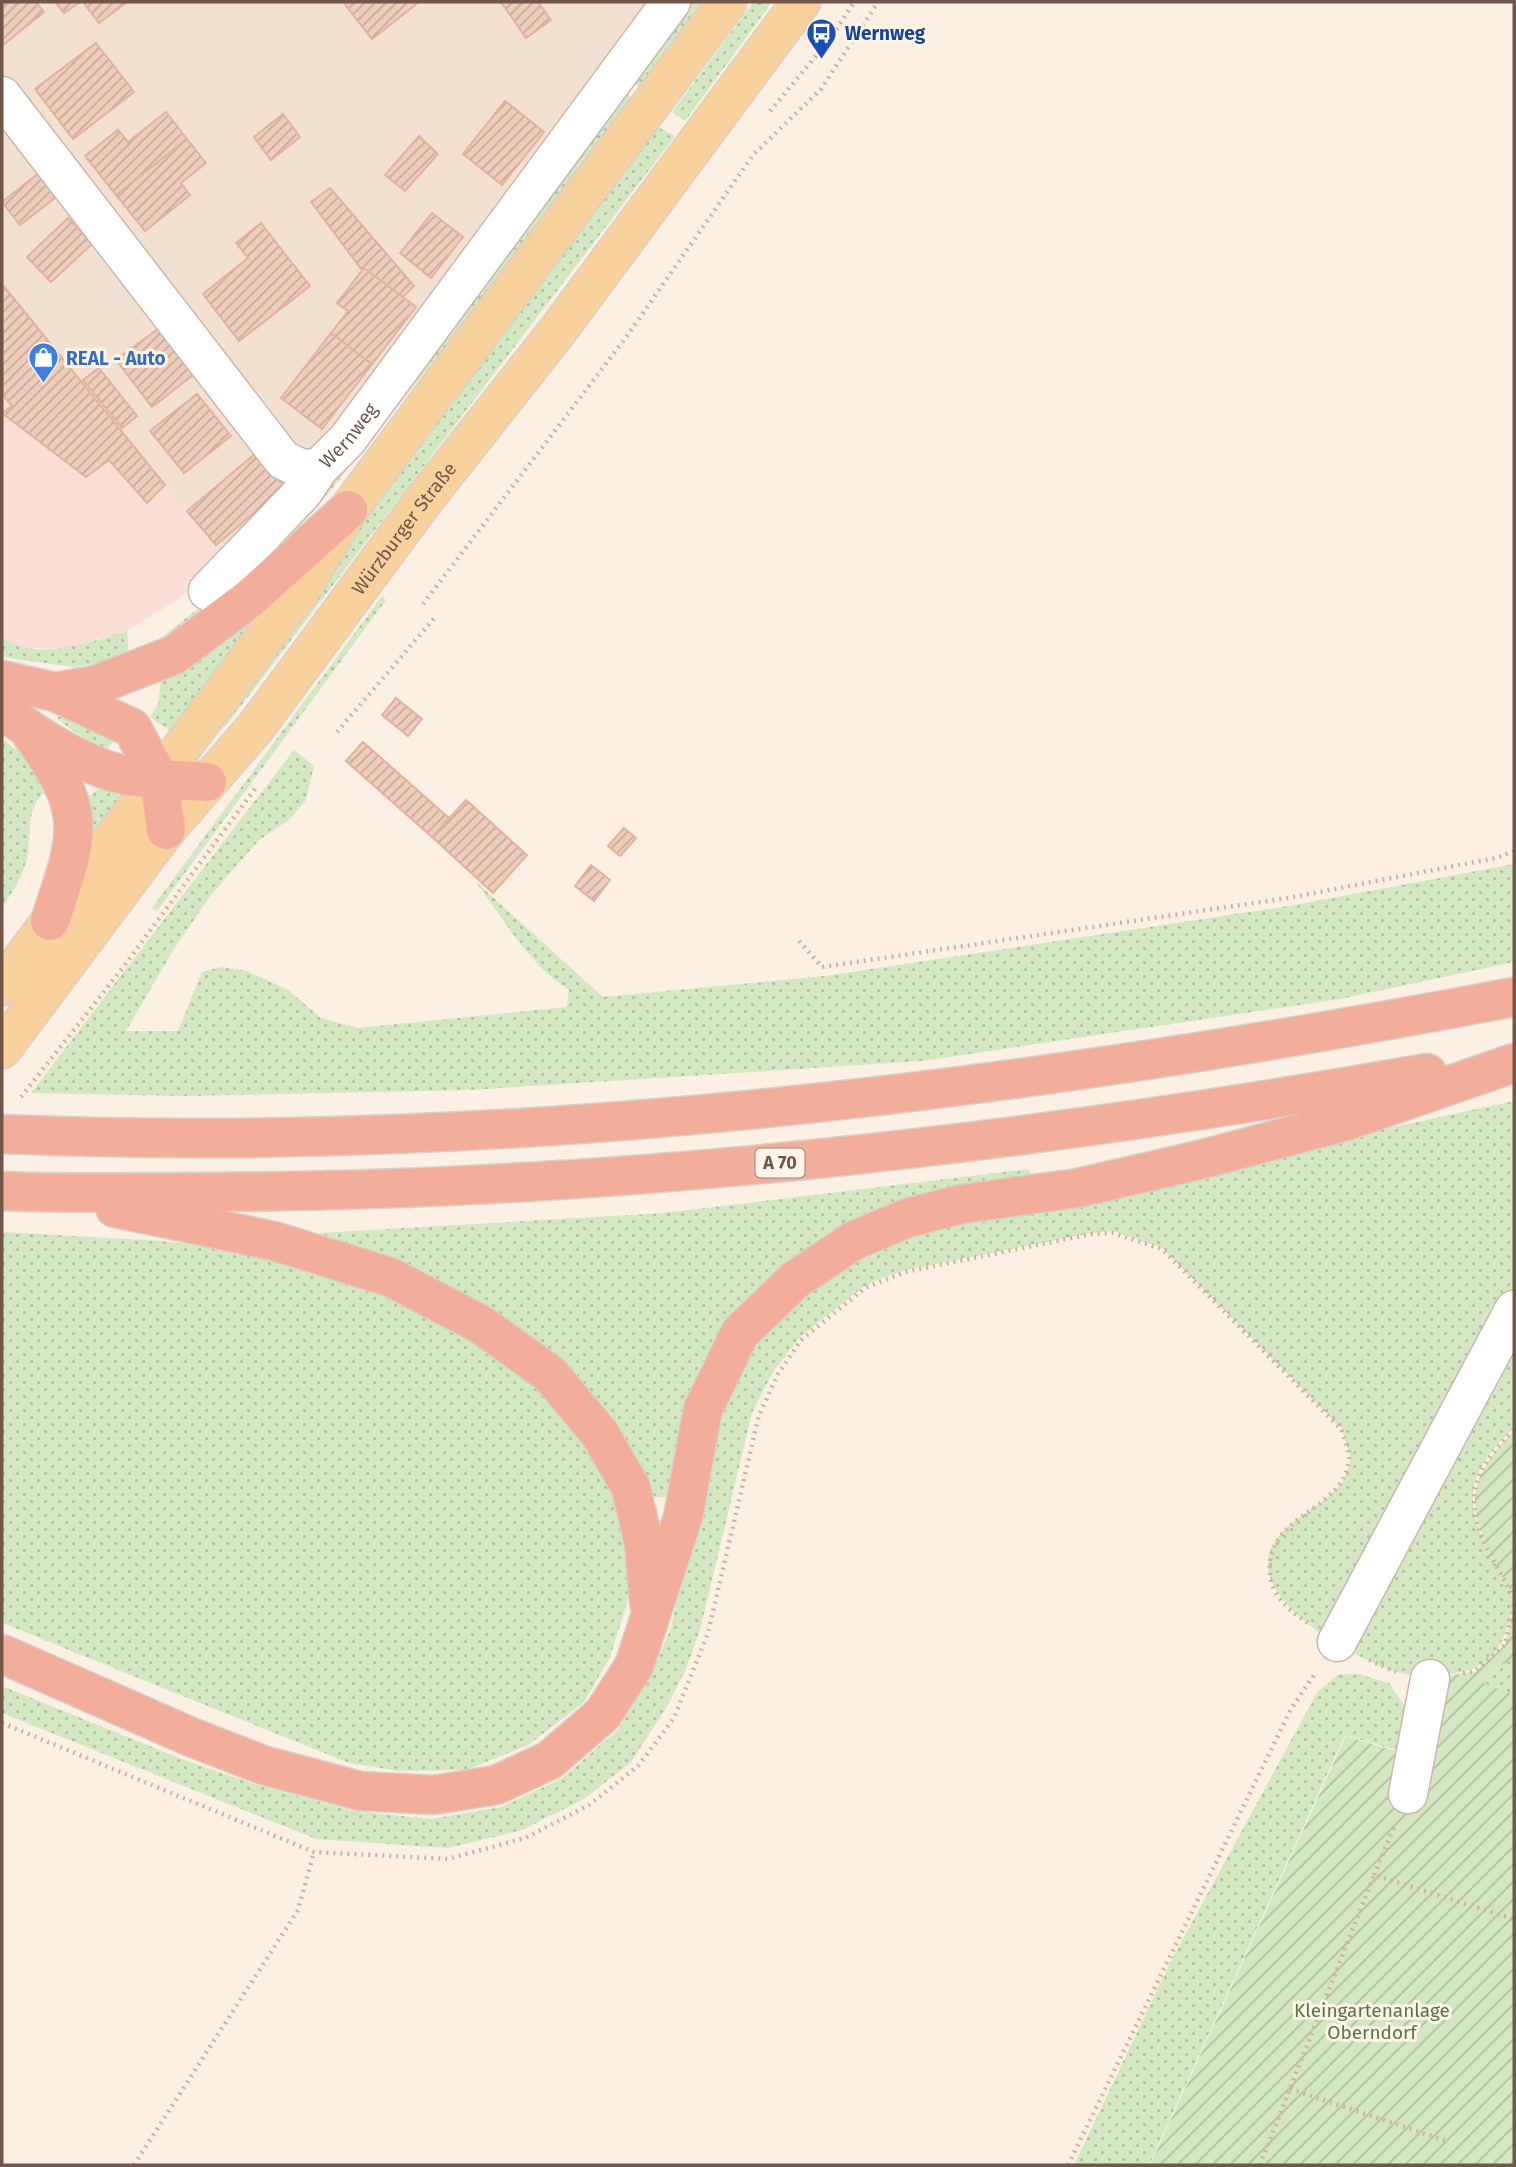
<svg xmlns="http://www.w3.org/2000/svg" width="1516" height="2167" font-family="'Fira Sans',sans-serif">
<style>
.residential{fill:#f2e1d1}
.commercial{fill:#fbdfd7}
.grass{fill:url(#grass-dots)}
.garden{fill:url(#garden-furrows)}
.building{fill:url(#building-hatch);stroke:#e1b39c;stroke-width:2}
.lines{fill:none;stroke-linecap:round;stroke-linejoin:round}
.minor-casing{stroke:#ccb7aa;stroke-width:41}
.major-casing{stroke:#d8d0cc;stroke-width:41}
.highway-casing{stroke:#d8d0cc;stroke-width:41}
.path{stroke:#d4b09f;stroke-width:4.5;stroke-dasharray:2 5;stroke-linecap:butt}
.minor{stroke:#fff;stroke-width:38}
.major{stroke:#f8d19d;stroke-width:38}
.highway{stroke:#f3ad9b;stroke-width:38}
.labels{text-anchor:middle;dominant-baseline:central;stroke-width:6;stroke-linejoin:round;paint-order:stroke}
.shield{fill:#fef4e8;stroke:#9c8579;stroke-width:2}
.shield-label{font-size:18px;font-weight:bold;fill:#72564a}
.transit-label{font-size:19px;font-weight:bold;fill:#164399;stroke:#fef4e8;text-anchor:start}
.shop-label{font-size:19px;font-weight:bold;fill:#366cbe;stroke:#fef4e8;text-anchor:start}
.street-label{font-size:19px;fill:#72564a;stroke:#fef4e8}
.park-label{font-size:19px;fill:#557842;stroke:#fef4e8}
</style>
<defs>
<pattern id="grass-dots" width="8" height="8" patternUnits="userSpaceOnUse" patternTransform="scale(1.75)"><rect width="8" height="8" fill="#d3e8c2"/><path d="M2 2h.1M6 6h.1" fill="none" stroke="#b0bfa0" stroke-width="1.8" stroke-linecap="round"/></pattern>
<pattern id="garden-furrows" width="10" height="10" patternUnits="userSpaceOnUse" patternTransform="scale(1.75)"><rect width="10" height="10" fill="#d3e8c2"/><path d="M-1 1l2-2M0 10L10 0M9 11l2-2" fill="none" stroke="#b0bfa0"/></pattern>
<pattern id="building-hatch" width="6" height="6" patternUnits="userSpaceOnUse" patternTransform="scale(1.75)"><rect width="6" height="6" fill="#efcdbb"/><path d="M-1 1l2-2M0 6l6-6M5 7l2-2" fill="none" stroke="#c6a99a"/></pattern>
</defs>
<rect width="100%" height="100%" fill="#fbf0e3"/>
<path class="residential" d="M 2,2 L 677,2 L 334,471 L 225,558 L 2,284 Z"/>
<path class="commercial" d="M 2,284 L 225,558 L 178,599 L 127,631 L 66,649 L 15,647 L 2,637 Z"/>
<path class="grass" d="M 687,2 L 701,2 L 639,87 L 629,81 Z
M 753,2 L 772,2 L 685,121 L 672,112 Z
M 621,90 L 631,97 L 460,328 L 326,496 L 240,586 L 203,618 L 151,646 L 224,588 Z
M 658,127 L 675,136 L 225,727 L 217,720 Z
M 382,596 L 386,600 L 157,911 L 152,908 Z
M 263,607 L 176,735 L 150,717 L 158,704 L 161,681 L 183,669 Z
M 127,631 L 129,658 L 74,667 L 2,657 L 2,637 C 37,663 89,642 127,631 Z
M 62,711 L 117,736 L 105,753 L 57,719 Z
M 2,739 L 22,754 L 51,788 C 23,805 33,830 27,858 C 23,877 12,892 2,908 Z
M 294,750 L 314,766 L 306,800 L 290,819 L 259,840 L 211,895 L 172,952 L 126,1031 L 178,1031 L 202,972 L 221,967 L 247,971 L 288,990 L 321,1018 L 358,1028 L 567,1007 L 569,990 C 529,965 503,918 475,881 L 603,997 L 825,976 L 1289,906 L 1514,864 L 1514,962 L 1340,999 L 922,1061 L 471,1090 L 187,1096 L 31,1093 Z
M 103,785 L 126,800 L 92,849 L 88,797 Z
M 1514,1101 L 1514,1428 C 1464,1475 1462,1504 1495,1563 C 1502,1575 1513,1589 1514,1602 C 1505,1640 1498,1666 1456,1673 C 1434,1677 1414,1678 1393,1671 C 1354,1657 1257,1606 1269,1555 C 1278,1514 1346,1505 1350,1460 C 1350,1451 1344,1438 1342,1429 L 1162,1248 L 1113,1231 L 1091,1233 L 906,1270 L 884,1277 L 863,1287 L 799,1338 L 773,1372 L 752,1413 L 700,1630 L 685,1671 L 665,1710 L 630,1763 L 584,1799 L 522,1830 L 448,1848 L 316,1839 L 2,1713 L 2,1686 L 179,1758 L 254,1784 L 354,1811 L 431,1819 L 501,1807 L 561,1779 L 618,1730 L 650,1676 L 671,1628 L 715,1413 L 749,1343 L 799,1289 L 909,1232 Z
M 1028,1169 L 1033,1176 C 922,1195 859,1200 772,1278 C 748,1300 724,1322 709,1350 C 684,1393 677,1450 666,1497 L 652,1498 L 482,1305 L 432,1277 L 319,1233 L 664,1213 Z
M 2,1232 L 163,1241 L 288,1258 L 387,1287 L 544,1384 L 595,1443 L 632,1548 L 627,1603 L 610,1657 L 584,1702 L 528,1745 L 466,1770 L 399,1771 L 349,1763 L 2,1623 Z
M 1514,1658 L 1514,1695 L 1475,1681 Z
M 1339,1674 L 1359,1674 L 1389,1683 L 1415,1721 L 1413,1755 L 1345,1735 L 1149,2165 L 1074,2165 L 1172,1959 L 1318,1691 Z"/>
<path class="garden" d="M 1514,1431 L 1514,1597 C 1477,1529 1449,1494 1514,1431 Z
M 1514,1606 L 1514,1658 L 1476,1680 L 1514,1695 L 1514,2165 L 1150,2165 L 1346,1736 L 1415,1757 L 1431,1679 L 1476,1671 L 1505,1645 Z"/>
<path class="building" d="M 2,2 L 36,2 L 44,12 L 3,45 Z
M 55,2 L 80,2 L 64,13 Z
M 83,2 L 127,2 L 99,23 Z
M 343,2 L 419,2 L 372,39 Z
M 501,2 L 538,2 L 551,20 L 526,38 Z
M 96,43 L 134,92 L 73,139 L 35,89 Z
M 505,101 L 544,132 L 502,185 L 463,154 Z
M 166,112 L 187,139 L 116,195 L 85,156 L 118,130 L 128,142 Z
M 283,114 L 300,137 L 271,160 L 254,137 Z
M 419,136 L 438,154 L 405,191 L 385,175 Z
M 187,139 L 206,163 L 181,183 L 190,195 L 145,231 L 116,195 Z
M 38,174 L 56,197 L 20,225 L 2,202 Z
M 330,188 L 414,286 L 403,297 L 364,268 L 362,270 L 311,202 Z
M 432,213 L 463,237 L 431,278 L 400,253 Z
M 68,218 L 92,244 L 51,282 L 27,257 Z
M 261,223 L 310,286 L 239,341 L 203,294 L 248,258 L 236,243 Z
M 364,268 L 416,307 L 372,364 L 331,333 L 348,311 L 337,303 Z
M 2,284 L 165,485 L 147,503 L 109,460 L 86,477 L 2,413 L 12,406 L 2,394 Z
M 158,329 L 193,375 L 152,407 L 116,360 Z
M 331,333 L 372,364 L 322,429 L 281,398 Z
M 99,368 L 137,416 L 122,428 L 83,380 Z
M 197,394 L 231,436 L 184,473 L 150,431 Z
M 256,453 L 285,487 L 216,545 L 187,511 Z
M 396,698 L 422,719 L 408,736 L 382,715 Z
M 363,742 L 449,818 L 432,837 L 346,761 Z
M 466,800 L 527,855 L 493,893 L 432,837 Z
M 624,828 L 636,838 L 620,856 L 608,846 Z
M 591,865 L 610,880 L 594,901 L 575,886 Z"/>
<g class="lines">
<defs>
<g id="minor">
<path d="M 2,96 L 283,460 L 302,469 L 319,468"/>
<path id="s1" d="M 208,591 L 303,492 L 319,468 L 347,440 L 671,2"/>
<path d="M 1337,1642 L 1514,1310"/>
<path d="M 1408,1794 L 1430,1679"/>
</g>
<g id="major">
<path d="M 2,986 L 302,588 L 348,510 L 727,2"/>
<path id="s2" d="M 2,1049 L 166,830 L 255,728 L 424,500 L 559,329 L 801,2"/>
</g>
<path id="highway" d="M 2,680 L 55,692 L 96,685 L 174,655 L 249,599 L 348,510
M 55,692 L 132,728 L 159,778 L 166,830
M 2,709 C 35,736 93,772 136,777 C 159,780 183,780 207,782
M 30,732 C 88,813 81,830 50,921
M 2,1134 C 506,1155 1020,1091 1514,997
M 2,1191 C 69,1194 136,1192 203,1192 C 614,1191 1023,1144 1427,1073
M 115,1208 L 274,1241 L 390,1277 L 480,1324 L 550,1374 L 600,1434 L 631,1488 L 644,1544 L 649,1602
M 2,1654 L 191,1737 L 263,1765 L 360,1791 L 434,1795 L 496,1785 L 550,1760 L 603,1714 L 634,1666 L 683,1517 L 703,1409 L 740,1333 L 795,1280 L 853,1241 L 907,1218 L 962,1204 L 1078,1188 L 1199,1160 L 1343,1122 L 1514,1063"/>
</defs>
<use href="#minor" class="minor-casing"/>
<use href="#major" class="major-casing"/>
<use href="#highway" class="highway-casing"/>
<path class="path" d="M 770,111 L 830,39 L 854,2
M 423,604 L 627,336 L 753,155 L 821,89 L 878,2
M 337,732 L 436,616
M 799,941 L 822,967 L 1288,898 L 1496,858 L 1514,851
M 21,1097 L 121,970 L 257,786
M 1514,1430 C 1447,1494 1476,1528 1514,1598
M 1369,1660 L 1396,1672
M 1463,1673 L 1475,1671 L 1505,1645 L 1514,1604
M 2,1723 L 314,1852 L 448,1859 L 525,1838 L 589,1805 L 638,1766 L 674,1718 L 708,1633 L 759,1415 L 778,1374 L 801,1340 L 865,1288 L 905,1272 L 1091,1234 L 1113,1233 L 1162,1249 L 1341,1429 C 1344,1438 1350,1451 1349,1460 C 1344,1511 1265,1514 1270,1574 C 1272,1597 1290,1611 1308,1623
M 1374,1875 L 1394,1827
M 1290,2089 L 1447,2141
M 134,2165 L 298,1910 L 314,1852
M 1068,2165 L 1291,1709 L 1316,1672
M 1260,2165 L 1374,1875 L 1514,1919"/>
<use href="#minor" class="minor"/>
<use href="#major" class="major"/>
<use href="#highway" class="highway"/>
</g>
<defs>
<symbol id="bus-pin" viewBox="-11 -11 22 30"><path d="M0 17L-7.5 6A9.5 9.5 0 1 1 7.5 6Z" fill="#1a4fb4" stroke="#fef4e8"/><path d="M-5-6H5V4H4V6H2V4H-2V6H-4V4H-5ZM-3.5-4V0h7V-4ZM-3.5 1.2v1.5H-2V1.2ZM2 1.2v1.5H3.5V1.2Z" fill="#fff"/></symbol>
<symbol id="shop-pin" viewBox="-11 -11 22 30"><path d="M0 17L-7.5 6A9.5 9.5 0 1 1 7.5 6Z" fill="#3f7fe0" stroke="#fef4e8"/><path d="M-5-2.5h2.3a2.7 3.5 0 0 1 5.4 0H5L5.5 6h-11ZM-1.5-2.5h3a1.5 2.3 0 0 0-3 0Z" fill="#fff"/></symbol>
</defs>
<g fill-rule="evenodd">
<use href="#bus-pin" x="804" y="16" width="35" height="47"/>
<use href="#shop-pin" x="26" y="340" width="35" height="47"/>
</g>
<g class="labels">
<rect class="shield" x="755.5" y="1148.5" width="49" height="29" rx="5"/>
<g class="shield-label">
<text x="780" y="1163">A 70</text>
</g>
<g class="transit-label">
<text x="845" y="33">Wernweg</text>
</g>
<g class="shop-label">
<text x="66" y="358">REAL - Auto</text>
</g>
<g class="street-label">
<text stroke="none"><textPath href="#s1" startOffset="210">Wernweg</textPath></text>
<text stroke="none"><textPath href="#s2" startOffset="658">Würzburger Straße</textPath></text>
</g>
<g class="park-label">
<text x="1372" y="2010">Kleingartenanlage<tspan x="1372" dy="22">Oberndorf</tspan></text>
</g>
</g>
<rect width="1516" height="2167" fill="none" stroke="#72564a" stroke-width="7"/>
</svg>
